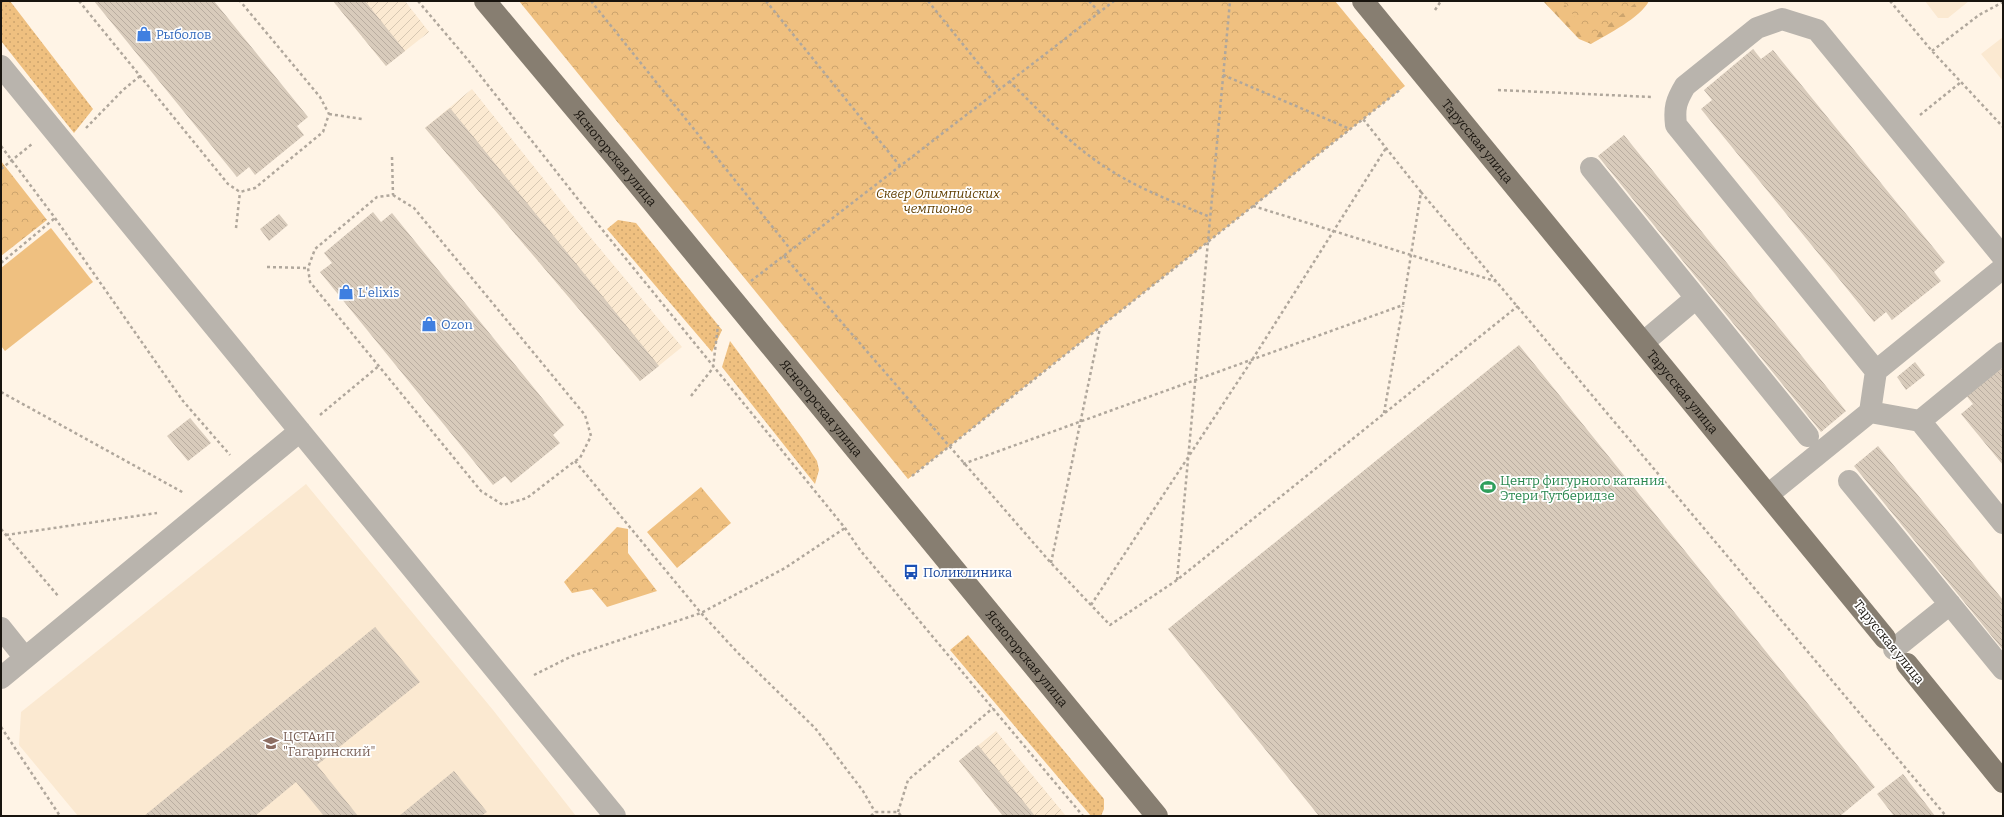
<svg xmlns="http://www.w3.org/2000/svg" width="2004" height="817" font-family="Bitter,serif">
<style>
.built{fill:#fbe9d1}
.industrial{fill:url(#industrial-furrows)}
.grass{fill:url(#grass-dots)}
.forest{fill:url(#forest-firs)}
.park{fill:url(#park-crowns)}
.pitch{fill:#efc080}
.building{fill:url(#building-back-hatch)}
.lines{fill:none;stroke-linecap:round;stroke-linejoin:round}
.path{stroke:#b0a79c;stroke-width:2.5;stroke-dasharray:3 3;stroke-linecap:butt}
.minor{stroke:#b9b4ad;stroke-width:22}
.major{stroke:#877e71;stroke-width:22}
.labels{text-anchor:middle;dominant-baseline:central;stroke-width:3.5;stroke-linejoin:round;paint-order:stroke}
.shop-label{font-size:13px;fill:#366cbe;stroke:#fff;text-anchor:start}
.street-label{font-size:13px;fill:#18140e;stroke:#fff}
.park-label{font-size:13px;font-style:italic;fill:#603e00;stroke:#fff}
.leisure-label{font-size:13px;fill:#27864d;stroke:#fff;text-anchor:start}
.transit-label{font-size:13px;fill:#164399;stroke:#fff;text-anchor:start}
.education-label{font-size:13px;fill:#785e54;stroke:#fff;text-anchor:start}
</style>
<defs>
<pattern id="industrial-furrows" width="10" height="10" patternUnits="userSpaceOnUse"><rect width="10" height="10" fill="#fbe9d1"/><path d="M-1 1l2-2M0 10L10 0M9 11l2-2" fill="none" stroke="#d6c7b2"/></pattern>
<pattern id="grass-dots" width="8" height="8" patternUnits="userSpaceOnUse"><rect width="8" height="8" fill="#efc080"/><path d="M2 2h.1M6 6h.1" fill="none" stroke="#cca46d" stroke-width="1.8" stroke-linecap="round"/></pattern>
<pattern id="forest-firs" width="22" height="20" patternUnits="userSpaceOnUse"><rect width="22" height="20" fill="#efc080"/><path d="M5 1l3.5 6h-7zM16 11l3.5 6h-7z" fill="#cca46d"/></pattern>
<pattern id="park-crowns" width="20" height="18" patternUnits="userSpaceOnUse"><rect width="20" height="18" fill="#efc080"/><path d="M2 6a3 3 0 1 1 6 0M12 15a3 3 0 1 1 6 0" fill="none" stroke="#cca46d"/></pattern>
<pattern id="building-back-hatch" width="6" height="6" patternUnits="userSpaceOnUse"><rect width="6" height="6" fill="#d8cbbb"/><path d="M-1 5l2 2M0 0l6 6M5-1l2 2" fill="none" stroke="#b9ada0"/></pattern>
</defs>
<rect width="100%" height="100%" fill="#fff4e6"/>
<path class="built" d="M 1925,1 L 1969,1 L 1948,18 L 1938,18 Z
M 2003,37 L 2003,81 L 1981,54 Z
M 306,484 L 493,710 L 576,816 L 78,816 L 19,745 L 21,712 Z"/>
<path class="industrial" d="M 333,1 L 405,1 L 429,32 L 386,66 Z
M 472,89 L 586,232 L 682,347 L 640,381 L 425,128 Z
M 996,731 L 1066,816 L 1003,816 L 959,761 Z"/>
<path class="grass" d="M 1,1 L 10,1 L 93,109 L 74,133 L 1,41 Z
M 618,220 L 636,223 L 722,330 L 712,352 L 607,229 Z
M 730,341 L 802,438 L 817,461 L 819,470 L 815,484 L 722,367 Z
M 968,635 L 1104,799 L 1104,809 L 1101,816 L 1091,816 L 950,650 Z"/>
<path class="forest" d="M 1543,1 L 1649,1 C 1640,18 1608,34 1591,44 L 1579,39 Z"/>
<path class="park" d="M 519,1 L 1335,1 L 1405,86 L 908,479 Z
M 1562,1 L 1638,1 L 1592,38 Z
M 1,161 L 47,220 L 1,256 Z
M 701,487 L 731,523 L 677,568 L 647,532 Z
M 617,527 L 628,529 L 628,553 L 657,591 L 607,607 L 592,589 L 572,593 L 564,582 Z"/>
<path class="pitch" d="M 51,228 L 93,282 L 5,351 L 1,346 L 1,268 Z"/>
<path class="building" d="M 94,1 L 214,1 L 308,117 L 297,126 L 304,135 L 255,175 L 249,167 L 237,177 Z
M 333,1 L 365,1 L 405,51 L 386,66 Z
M 1753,49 L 1761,59 L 1773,50 L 1945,262 L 1934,272 L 1941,281 L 1892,320 L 1886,312 L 1874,322 L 1701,109 L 1712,100 L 1704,90 Z
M 450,108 L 659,366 L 640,381 L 425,128 Z
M 1624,135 L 1846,411 L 1821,432 L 1598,156 Z
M 373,212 L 381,222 L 392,213 L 564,425 L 553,435 L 560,443 L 511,483 L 505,476 L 493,485 L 320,272 L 332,263 L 324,253 Z
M 279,214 L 288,225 L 269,241 L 260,229 Z
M 1519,345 L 1875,787 L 1840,816 L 1319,816 L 1168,629 Z
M 1915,362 L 1925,375 L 1906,390 L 1897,377 Z
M 2003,363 L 2003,465 L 1961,414 L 1973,404 L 1965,394 Z
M 190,418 L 211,443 L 188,461 L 167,436 Z
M 1878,446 L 2003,600 L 2003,650 L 1854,466 Z
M 375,627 L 420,682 L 317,765 L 358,816 L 324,816 L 296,782 L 255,816 L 144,816 Z
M 978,745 L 1035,816 L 1003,816 L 959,761 Z
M 454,771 L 487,812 L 481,816 L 399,816 Z
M 1903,774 L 1935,816 L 1894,816 L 1877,794 Z"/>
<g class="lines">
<path class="path" d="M 79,1 L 228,184 L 240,192 L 255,188 L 323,132 L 329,114 L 320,97 L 240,1
M 418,1 L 468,60 L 596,222 L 845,528 L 860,550 L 1083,816
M 591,1 L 791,250
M 766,1 L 900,166
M 928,1 L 999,89
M 1089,1 L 1099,12
M 1890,1 L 1932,51 L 2003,127
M 1435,10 L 1441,1
M 1932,51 L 1979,15 L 2003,2
M 1223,75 L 1350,129
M 1009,81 C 1041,112 1072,147 1110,170 C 1141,190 1177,203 1210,217
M 1498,90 L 1652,97
M 329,114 L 362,119
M 1920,115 L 1961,82
M 86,128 L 123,90 L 140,76
M 1,146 L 55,218 L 183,401 L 230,455
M 392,157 L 393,195
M 1,169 L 32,144
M 1421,192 L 1946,816
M 393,195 L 414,208 L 585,415 L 591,436 L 580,458 L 575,461 L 527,498 L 503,505 L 481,491 L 310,282 L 308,268 L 315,249 L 377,197 Z
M 1253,206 L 1498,282
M 236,228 L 240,192
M 784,256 L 1051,563 L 1110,625 L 1177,580 L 1518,306
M 1,263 L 55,218
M 267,267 L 308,268
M 751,281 L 1114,1
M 1,392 L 184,493
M 691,396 L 713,368 L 718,325
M 1384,413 L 1403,306
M 320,415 L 380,365
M 575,461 L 701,613 L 738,653 L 815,728 L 863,791 L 875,812
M 963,464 L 1403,305 L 1421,192 L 1363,119
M 912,476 L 1401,89
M 1,529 L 59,597
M 6,535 L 157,513
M 1051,563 L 1100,328
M 1177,580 L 1230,1
M 1091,605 L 1252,360 L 1386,148
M 534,675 L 572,656 L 701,613 L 785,568 L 845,528
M 1,727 L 60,816
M 898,812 L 908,780 L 993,708
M 871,816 L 875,812 L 898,812 L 901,816"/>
<path class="minor" d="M 1,66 L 615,816
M 1591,168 L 1808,436
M 1644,342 L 1696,298
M 1876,371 L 2003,268
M 1870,412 L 1920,421 L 2003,523
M 1920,421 L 2003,353
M 1849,481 L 2003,669
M 1769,494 L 1870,412 L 1876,371 L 1676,125 C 1674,108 1676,101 1685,86 L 1757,28 L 1782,19 L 1817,30 L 2003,257
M 1,628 L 25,658
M 1894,649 L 1950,604
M 1,678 L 300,431"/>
<g class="major">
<path id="s1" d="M 485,1 L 618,160 L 1157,816"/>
<path id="s2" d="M 1363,1 L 1885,638"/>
<path d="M 1907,664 L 2003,782"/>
</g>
</g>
<defs>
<symbol id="shop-bare" viewBox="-9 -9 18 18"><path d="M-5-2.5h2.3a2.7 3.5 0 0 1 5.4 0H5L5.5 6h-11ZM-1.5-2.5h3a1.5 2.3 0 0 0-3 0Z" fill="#3f7fe0" stroke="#fff" stroke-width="2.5" paint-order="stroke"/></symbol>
<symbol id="stadium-bare" viewBox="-9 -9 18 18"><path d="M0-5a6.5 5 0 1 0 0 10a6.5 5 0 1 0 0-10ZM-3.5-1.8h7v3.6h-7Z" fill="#2e9e5b" stroke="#fff" stroke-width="2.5" paint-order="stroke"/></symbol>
<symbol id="bus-bare" viewBox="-9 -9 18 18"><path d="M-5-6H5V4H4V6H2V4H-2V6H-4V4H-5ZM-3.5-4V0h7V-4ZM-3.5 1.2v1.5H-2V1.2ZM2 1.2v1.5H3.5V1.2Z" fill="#1a4fb4" stroke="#fff" stroke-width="2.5" paint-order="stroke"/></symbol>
<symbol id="university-bare" viewBox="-9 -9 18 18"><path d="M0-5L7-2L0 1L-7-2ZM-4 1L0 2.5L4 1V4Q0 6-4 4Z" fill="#8d6e63" stroke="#fff" stroke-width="2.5" paint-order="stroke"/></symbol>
</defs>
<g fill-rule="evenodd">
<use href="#shop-bare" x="133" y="23" width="22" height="22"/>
<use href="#shop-bare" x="335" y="281" width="22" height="22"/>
<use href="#shop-bare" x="418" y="313" width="22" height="22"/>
<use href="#stadium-bare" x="1477" y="476" width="22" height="22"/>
<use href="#bus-bare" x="900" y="561" width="22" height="22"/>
<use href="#university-bare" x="260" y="732" width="22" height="22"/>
</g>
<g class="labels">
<g class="shop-label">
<text x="156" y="34">Рыболов</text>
<text x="358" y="292">L'elixis</text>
<text x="441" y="324">Ozon</text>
</g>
<g class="street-label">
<text stroke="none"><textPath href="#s2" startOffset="181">Тарусская улица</textPath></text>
<text stroke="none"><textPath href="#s1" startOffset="204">Ясногорская улица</textPath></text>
<text stroke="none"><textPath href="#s2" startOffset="505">Тарусская улица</textPath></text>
<text stroke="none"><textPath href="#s1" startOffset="528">Ясногорская улица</textPath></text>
<text transform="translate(1889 642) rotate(51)">Тарусская улица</text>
<text stroke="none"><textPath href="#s1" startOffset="852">Ясногорская улица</textPath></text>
</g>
<g class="park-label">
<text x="938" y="193">Сквер Олимпийских<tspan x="938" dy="15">чемпионов</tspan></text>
</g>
<g class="leisure-label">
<text x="1500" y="480">Центр фигурного катания<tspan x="1500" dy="15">Этери Тутберидзе</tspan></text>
</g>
<g class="transit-label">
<text x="923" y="572">Поликлиника</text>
</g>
<g class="education-label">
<text x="283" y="736">ЦСТАиП<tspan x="283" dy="15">"Гагаринский"</tspan></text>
</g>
</g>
<rect width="2004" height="817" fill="none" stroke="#18140e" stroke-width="4"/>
</svg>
